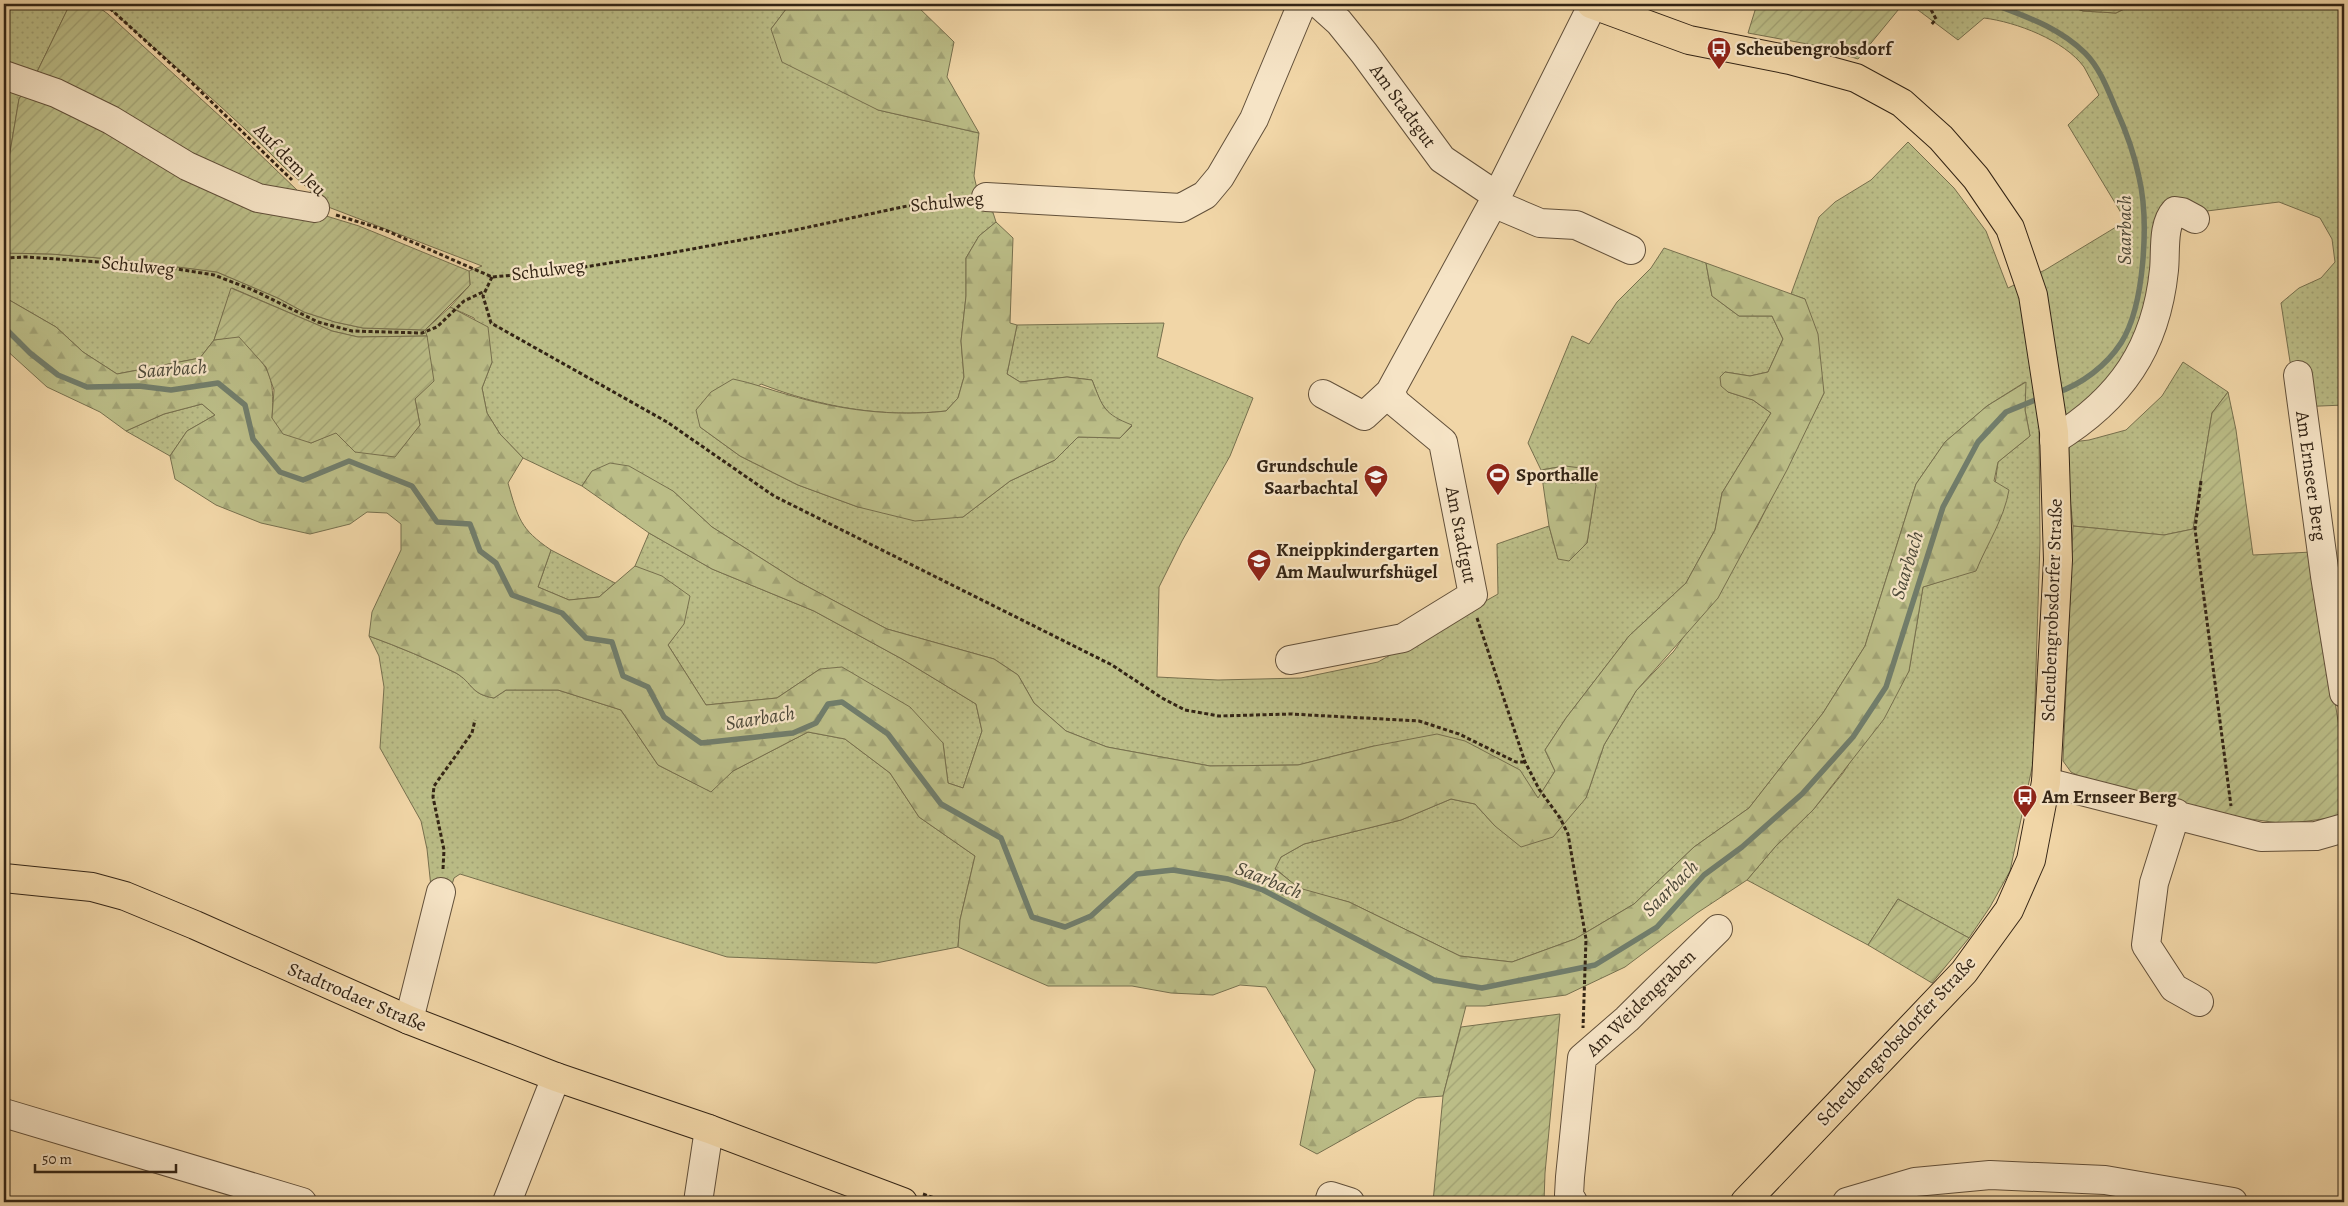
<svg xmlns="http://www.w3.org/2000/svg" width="2348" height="1206" font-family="Alegreya,serif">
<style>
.grass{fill:url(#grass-dots);stroke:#77704e}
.forest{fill:url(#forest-firs);stroke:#77704e}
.garden{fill:url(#garden-furrows);stroke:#77704e}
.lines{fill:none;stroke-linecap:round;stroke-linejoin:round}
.stream{stroke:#717d6b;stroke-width:5.5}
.minor-casing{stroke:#62503a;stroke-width:30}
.major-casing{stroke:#332415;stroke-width:30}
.path{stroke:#332415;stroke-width:3;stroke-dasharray:4 2.5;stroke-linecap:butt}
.minor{stroke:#f6e4c6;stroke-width:28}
.major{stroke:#f1d6a7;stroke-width:28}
.labels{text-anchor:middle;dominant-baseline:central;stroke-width:4.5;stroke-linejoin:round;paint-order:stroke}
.poi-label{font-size:19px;font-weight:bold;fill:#332415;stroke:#f6e4c6;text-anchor:start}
.street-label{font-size:19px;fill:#332415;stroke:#f6e4c6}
.water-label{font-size:20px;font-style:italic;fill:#4d4939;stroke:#f6e4c6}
</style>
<defs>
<pattern id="grass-dots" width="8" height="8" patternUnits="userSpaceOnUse" patternTransform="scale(1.25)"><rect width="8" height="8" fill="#bbbd87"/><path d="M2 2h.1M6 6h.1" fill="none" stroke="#a1a274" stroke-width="1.8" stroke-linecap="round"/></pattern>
<pattern id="forest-firs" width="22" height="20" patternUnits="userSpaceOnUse" patternTransform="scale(1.25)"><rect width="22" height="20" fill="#bbbd87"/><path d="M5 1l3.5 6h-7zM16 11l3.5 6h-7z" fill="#a1a274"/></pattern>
<pattern id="garden-furrows" width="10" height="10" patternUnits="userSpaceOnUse" patternTransform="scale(1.25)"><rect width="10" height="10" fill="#bbbd87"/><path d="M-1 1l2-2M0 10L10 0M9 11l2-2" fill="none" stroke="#a1a274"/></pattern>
</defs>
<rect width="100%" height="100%" fill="#f1d6a7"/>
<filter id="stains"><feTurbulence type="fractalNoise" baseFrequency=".004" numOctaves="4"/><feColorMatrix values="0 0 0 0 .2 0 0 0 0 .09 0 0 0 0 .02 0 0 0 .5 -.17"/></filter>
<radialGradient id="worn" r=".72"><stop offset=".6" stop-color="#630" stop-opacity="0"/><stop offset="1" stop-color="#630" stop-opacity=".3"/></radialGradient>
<path class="grass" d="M 4,4 L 70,4 L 37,72 L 4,73 Z
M 104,4 L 790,4 L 771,29 L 878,110 L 979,133 L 974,176 L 977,189 L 990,203 L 996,222 L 979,236 L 966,258 L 966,296 L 961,341 L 964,377 L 958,398 L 946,411 C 883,418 820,407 761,384 L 700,427 L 740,456 L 798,485 L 858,507 L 963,517 L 1010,481 L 1055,460 L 1078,437 L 1120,438 L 1132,426 L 1113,418 L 1101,403 L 1092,380 L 1067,377 L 1020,382 L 1007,374 L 1017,325 L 1164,323 L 1157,357 L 1253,398 L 1230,456 L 1182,541 L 1159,587 L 1157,677 L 1218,680 L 1301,678 L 1378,662 L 1498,594 L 1497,544 L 1549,526 L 1558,559 L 1587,543 L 1596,485 L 1565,466 L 1541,470 L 1528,443 L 1572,336 L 1589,344 L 1617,302 L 1651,268 L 1664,248 L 1706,263 L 1712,296 L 1739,316 L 1772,316 L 1783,339 L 1768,372 L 1750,376 L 1725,372 L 1728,392 L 1753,400 L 1771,413 L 1722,493 L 1715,530 L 1686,583 L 1629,636 L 1566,718 L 1545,750 L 1555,771 L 1538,799 L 1374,746 L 1298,765 L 1210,766 L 1107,747 L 1066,731 L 1034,703 L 1018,675 L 994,659 L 887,629 L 797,581 L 712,527 L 673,491 L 592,471 L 582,486 L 523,458 L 500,434 L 487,413 L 482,388 L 492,362 L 474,318 L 450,307 L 470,285 L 469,271 L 482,266 L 323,205 C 316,194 296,178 285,168 C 228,110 165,58 104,4 Z
M 1910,4 L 2063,4 L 2083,11 L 2116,13 L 2134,4 L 2344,4 L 2344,405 L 2297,407 L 2281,303 L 2299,288 L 2321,278 L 2335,262 L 2332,239 L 2320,218 L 2279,202 L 2207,211 L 2164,221 L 2159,285 L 2113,385 L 2065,421 L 2039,431 L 2040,542 L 2033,763 L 2010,871 L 1990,907 L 1969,938 L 1898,899 L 1868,945 L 1747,880 L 1775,847 L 1813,810 L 1843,773 L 1909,671 L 1923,587 L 1976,570 L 1987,545 L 1998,462 L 2030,436 L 2025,410 L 2025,382 L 1987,406 L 1945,442 L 1916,484 L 1865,646 L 1823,713 L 1749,808 L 1694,847 L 1634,904 L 1575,939 L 1512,962 L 1460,956 L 1349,902 L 1299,889 L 1275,868 L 1281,857 L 1304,844 L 1401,820 L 1451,799 L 1475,804 L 1495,826 L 1586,798 L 1604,745 L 1636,691 L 1674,651 L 1757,527 L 1824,393 L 1805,299 L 1791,294 L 1819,217 L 1835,202 L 1871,180 L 1908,142 L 1954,188 L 1986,231 L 2008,288 L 2045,270 L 2126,221 L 2068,125 L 2099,95 C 2094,86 2089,76 2084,67 C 2064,40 2016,22 1984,18 L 1958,40 Z
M 4,79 L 27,87 L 19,99 L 8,164 L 4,163 Z
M 4,253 L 51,254 L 123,260 L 217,272 L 278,298 L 304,312 L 335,322 L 363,328 L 425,330 L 427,336 L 358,337 L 332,331 L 232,288 L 214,340 L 200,358 L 117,374 L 83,352 L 56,327 L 4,297 Z
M 2183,362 L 2228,392 L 2212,413 L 2193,529 L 2164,535 L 2073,526 L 2064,443 L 2089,440 L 2126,430 L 2162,396 Z
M 202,404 L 215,415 L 187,431 L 170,456 L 126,431 L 164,414 Z
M 649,533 L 712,569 L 814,611 L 902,659 L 976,704 L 982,731 L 963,788 L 948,783 L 943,743 L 820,669 L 777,698 L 706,705 L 668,645 L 684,623 L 635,566 Z
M 551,550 L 615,583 L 599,597 L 569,600 L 538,587 Z
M 369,636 C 399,647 428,659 456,673 C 473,683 470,694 494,698 L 506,690 L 558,690 L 621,710 L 658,765 L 710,791 L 733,771 L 808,732 L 845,739 L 890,773 L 919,817 L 975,856 L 960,920 L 958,947 L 876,963 L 727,957 L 460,874 L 454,878 L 450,891 L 431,887 L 427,849 L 421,821 L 380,748 L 384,687 L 379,656 Z"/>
<path class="forest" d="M 790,4 L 915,4 L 954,42 L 947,77 L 979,133 L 878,110 L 782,62 L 771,29 Z
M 996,222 L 1013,238 L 1010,323 L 1017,325 L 1007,374 L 1020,382 L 1067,377 L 1092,380 C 1103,408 1104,414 1132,425 L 1120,438 L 1078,437 L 1055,460 L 1010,481 L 963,517 L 915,521 L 858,507 L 798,485 L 740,456 L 700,427 L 696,410 L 711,392 L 733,379 C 753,383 770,390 789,395 C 839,410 894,417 946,411 L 958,398 L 964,377 L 961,341 L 966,296 L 966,258 L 979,236 Z
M 1706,263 L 1805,299 L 1818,334 L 1824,393 L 1787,470 L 1718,598 L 1636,691 L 1604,745 L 1586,798 L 1553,837 L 1521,847 L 1495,826 L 1475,804 L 1451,799 L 1401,820 L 1304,844 L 1281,857 L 1275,869 L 1299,888 L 1349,902 L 1460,956 L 1512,962 L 1575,939 L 1634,904 L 1694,847 L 1749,808 L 1823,713 L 1865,646 L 1916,484 L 1945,442 L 1987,406 L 2026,382 L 2025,410 L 2030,436 L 1998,462 L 1994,481 L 2009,490 C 2004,519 1987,544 1976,571 L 1923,587 L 1909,671 L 1884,719 L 1813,810 L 1775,847 L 1747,880 L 1697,913 L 1625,967 L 1566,995 L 1485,1006 L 1466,1006 L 1443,1096 L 1417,1098 L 1317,1154 L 1300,1145 L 1315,1070 L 1266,987 L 1240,985 L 1213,995 L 1171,993 L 1132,986 L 1048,986 L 958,947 L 960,920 L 975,856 L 919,817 L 890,773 L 845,739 L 808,732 L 733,771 L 711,792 L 658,765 L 621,710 L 558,690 L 506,690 L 494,698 C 470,694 473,683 456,673 C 428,659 399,647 369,636 L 372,612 L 401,550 L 401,524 L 387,513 L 367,512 L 350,524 L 310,534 L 261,523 L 216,505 L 175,479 L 170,456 L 187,431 L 215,415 L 202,404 L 164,414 L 126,431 L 100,412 L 47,387 L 4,348 L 4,297 L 56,327 L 83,352 L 117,374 L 200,358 L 214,340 L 239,336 C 269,369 275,372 272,418 L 311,443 L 336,432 L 355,452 L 408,439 L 420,425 L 415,399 L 427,336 L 425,330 L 450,307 L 488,327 L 492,362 L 482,388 L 487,413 L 500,434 L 523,458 L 508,483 C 518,518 520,529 551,550 L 538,587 L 569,600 L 599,597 L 635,566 L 662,576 L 690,596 L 684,624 L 668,645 L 706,705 L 777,698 L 820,669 L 842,667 L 910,707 L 943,743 L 948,783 L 963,788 L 982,731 L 976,704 L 902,659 L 814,611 L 712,569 L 649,533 L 582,486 L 592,471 L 610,463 L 629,466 L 673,491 L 712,527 L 797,581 L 887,629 L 994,659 L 1018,675 L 1034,703 L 1066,731 L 1107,747 L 1210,766 L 1298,765 L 1374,746 L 1437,734 L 1465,741 L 1520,770 L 1538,798 L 1555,771 L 1545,750 L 1566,718 L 1629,636 L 1686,583 L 1715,530 L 1722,493 L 1771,413 L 1753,400 L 1728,392 L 1721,386 L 1720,377 L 1725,372 L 1750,376 L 1768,372 L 1783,339 L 1772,316 L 1739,316 L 1712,296 Z
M 1565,466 L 1589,469 L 1596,485 L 1587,543 L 1569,561 L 1558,559 L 1549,526 L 1541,470 Z"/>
<path class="garden" d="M 70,4 L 94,4 L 108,14 L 223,119 L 323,215 L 359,226 L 469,271 L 470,285 L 425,330 L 363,328 L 335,322 L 304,312 L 278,298 L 217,272 L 123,260 L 51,254 L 4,253 L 4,163 L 8,164 L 19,99 L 37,72 Z
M 1757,4 L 1903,4 L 1858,59 L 1813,45 L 1748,33 Z
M 2063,4 L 2134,4 L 2116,13 L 2083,11 Z
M 231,288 L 332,331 L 358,337 L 427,336 L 434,381 L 415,399 L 420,425 L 395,457 L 355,452 L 336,433 L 311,443 L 283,434 L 272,418 L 274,390 L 266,367 L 239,337 L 214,340 Z
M 2228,392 L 2236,430 L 2253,555 L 2312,552 L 2344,760 L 2344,816 L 2286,824 L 2236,817 L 2081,777 L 2071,772 L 2063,761 L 2073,526 L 2164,535 L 2193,529 L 2212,413 Z
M 1898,899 L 1969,938 L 1932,983 L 1868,945 Z
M 1560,1014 L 1545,1173 L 1544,1202 L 1433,1202 L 1443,1096 L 1461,1027 Z"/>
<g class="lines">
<path class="stream" d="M 1993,4 C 2027,17 2058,27 2085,53 C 2100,68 2108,90 2116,109 C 2126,131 2134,153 2139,177 C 2149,220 2145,305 2121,343 C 2106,366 2082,384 2056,393
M 4,327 L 30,353 L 58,375 L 87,387 L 139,386 L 171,390 L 218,383 L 245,405 L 253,439 L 280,472 L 303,480 L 349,461 L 412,486 L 437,522 L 470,524 L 480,551 L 496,563 L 512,595 L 562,613 L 586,638 L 612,642 L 623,676 L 648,687 L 664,717 L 701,743 L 793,733 L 816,723 L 828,704 L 842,702 L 888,734 L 941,804 L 1001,838 L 1032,917 L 1065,927 L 1091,916 L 1137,874 L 1173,870 L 1228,879 L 1263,890 L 1434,980 L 1482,988 L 1595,965 L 1657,927 L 1704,875 L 1742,847 L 1802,794 L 1853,737 L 1886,687 L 1943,507 L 1978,442 L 2006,412 L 2040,398"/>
<defs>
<path id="minor" d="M 1319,4 L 1339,22 L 1364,53 L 1442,159 L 1497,196
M 4,75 L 56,93 L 111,120 L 187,166 L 258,198 L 315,208
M 986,197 L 1181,208 L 1205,195 L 1220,177 L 1254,119 L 1302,4
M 1493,203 L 1540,223 L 1576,225 L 1631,250
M 2298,375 L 2325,576 L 2344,693
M 1323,394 L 1364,416 L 1390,392 L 1497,196 L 1593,4
M 2054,440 C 2121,399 2156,348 2164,270 C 2166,252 2162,225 2175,211 L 2182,212 L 2195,219
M 1290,660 L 1403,638 L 1473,595 L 1443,442 L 1396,403 L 1390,392
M 2046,782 L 2261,837 L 2316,836 L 2344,828
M 2176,813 L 2154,883 L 2146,945 L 2174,988 L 2199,1002
M 409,1020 L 441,892
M 4,1113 L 302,1202
M 507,1202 L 556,1077
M 698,1202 L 709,1129
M 1329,1202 L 1331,1196 L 1350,1202
M 1573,1202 L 1569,1195 L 1570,1177 L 1582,1058 L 1627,1019 L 1718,929
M 1847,1202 L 1915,1182 L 1990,1175 L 2105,1180 L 2233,1202"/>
<path id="major" d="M 1591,4 L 1689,40 L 1790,60 L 1856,78 L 1902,103 L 1941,138 L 1976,178 L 2010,228 L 2033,295 L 2054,432 L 2058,560 L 2051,689 L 2046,782 L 2031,860 L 2009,910 L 1964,972 L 1745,1202
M 4,878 L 92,887 L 125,896 L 195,925 L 409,1020 L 556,1077 L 709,1129 L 903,1202"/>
</defs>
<use href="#minor" class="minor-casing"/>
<use href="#major" class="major-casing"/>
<path class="path" d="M 105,4 L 192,83 L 292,180
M 1928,4 L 1936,19 L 1931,25
M 336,215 L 385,230 L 492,277 L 559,271 L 654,256 L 795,230 L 907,206 L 963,199
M 4,258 L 26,257 L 159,266 L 214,275 L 253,290 L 318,322 L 352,331 L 422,333 L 437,327 L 464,301 L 485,291
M 492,277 L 483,296 L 491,323 L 667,422 L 774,496 L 1112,665 L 1162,698 L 1185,710 L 1219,716 L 1291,714 L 1419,721 L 1459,734 L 1516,762 L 1525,762
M 2201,481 L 2195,529 L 2231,806
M 1477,618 L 1525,762 L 1539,789 L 1560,818 L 1568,834 L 1586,939 L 1583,1028
M 443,869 L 444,850 L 433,797 L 434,786 L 472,733 L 475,720
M 923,1194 L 946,1202"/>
<use href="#minor" class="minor"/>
<use href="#major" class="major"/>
</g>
<defs>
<symbol id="bus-pin" viewBox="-11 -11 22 30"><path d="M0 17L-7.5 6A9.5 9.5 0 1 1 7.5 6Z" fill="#8f2418" stroke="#f6e4c6"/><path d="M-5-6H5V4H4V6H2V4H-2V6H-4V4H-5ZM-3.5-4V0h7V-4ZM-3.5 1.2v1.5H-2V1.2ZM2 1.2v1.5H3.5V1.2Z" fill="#fff"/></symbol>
<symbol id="stadium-pin" viewBox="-11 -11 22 30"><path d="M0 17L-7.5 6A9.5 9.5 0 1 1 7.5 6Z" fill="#8f2418" stroke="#f6e4c6"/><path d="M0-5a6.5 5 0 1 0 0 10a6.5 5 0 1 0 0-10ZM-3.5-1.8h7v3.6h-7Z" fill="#fff"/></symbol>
<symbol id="school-pin" viewBox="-11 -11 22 30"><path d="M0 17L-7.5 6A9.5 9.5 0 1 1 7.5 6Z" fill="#8f2418" stroke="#f6e4c6"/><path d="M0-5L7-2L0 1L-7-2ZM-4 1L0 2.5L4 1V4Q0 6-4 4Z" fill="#fff"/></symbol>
</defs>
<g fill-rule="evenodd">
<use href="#bus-pin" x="1705" y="35" width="28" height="38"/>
<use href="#stadium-pin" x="1484" y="461" width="28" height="38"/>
<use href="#school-pin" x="1362" y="463" width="28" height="38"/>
<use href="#school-pin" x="1245" y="547" width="28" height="38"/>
<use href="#bus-pin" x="2011" y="783" width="28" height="38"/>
</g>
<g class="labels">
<g class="poi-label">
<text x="1736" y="49">Scheubengrobsdorf</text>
<text x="1358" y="466" text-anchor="end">Grundschule<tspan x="1358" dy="22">Saarbachtal</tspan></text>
<text x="1516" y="475">Sporthalle</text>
<text x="1276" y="550">Kneippkindergarten<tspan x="1276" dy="22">Am Maulwurfshügel</tspan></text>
<text x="2042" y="797">Am Ernseer Berg</text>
</g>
<g class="street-label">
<text transform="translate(1403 106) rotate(54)">Am Stadtgut</text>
<text transform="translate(290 160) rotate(45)">Auf dem Jeu</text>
<text transform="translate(947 202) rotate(-6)">Schulweg</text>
<text transform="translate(138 266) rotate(6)">Schulweg</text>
<text transform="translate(548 270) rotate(-7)">Schulweg</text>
<text transform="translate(2311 476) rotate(82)">Am Ernseer Berg</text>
<text transform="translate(1461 535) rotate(79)">Am Stadtgut</text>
<text transform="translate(2052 610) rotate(-88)">Scheubengrobsdorfer Straße</text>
<text transform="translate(357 997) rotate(23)">Stadtrodaer Straße</text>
<text transform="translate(1641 1003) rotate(-44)">Am Weidengraben</text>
<text transform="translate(1896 1041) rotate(-47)">Scheubengrobsdorfer Straße</text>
</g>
<g class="water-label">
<text transform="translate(2124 230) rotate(-90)">Saarbach</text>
<text transform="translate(172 369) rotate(-4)">Saarbach</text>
<text transform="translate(1907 565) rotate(-73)">Saarbach</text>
<text transform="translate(760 718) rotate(-9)">Saarbach</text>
<text transform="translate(1269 880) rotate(22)">Saarbach</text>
<text transform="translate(1670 888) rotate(-45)">Saarbach</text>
</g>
</g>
<rect width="2348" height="1206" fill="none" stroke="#f1d6a7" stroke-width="20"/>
<rect x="5" y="5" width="2338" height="1196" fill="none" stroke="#332415" stroke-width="2.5"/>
<rect x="10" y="10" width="2328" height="1186" fill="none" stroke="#332415"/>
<path d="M35 1164v8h141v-8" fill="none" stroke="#332415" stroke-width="2.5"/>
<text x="42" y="1164" font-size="15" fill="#332415" stroke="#f6e4c6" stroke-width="4" paint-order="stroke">50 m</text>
<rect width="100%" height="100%" filter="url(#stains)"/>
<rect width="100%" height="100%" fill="url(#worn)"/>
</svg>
